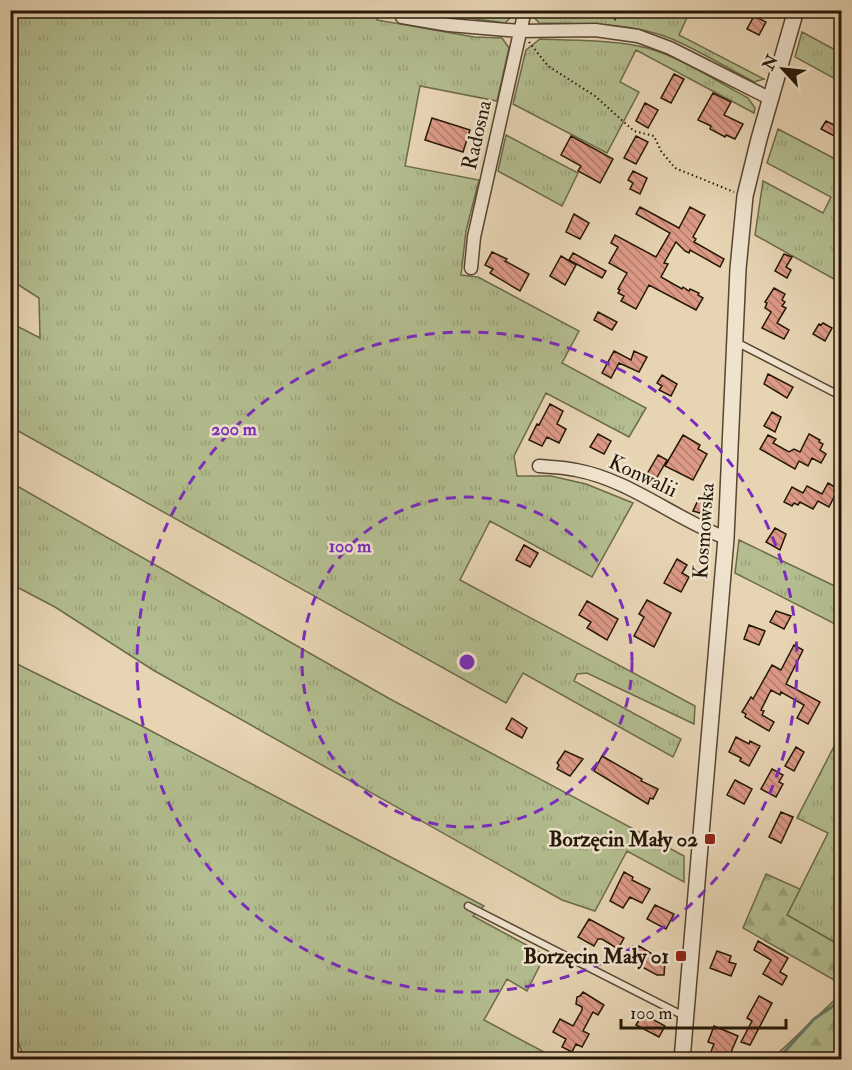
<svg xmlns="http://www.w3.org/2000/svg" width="852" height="1070" font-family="'IM FELL Double Pica',serif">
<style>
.grass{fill:url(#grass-tufts);stroke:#6c6a4b;stroke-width:1.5}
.forest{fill:url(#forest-firs);stroke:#6c6a4b;stroke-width:1.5}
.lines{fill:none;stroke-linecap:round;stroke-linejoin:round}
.stream{stroke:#697869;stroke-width:3}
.building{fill:url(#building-back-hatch);stroke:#251707;stroke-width:1.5}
.service-casing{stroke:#564632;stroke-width:9}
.minor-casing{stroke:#564632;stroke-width:15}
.tertiary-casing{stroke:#564632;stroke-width:18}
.path{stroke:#251707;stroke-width:2;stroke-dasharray:1.5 3;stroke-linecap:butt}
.service{stroke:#efe3ce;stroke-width:6}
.minor{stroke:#efe3ce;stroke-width:12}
.tertiary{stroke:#efe3ce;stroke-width:15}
.ring{fill:none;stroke:#7b2cbf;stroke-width:3;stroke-dasharray:10 8}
.poi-dot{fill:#8f2418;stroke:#efe3ce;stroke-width:2}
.labels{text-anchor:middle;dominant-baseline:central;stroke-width:5;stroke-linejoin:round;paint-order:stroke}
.street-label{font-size:21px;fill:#251707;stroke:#efe3ce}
.poi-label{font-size:21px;font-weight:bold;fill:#251707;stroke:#efe3ce;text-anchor:end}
.centre{fill:#7b2cbf;stroke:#efe3ce;stroke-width:3}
.ring-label{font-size:18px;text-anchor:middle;font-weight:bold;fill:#7b2cbf;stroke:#efe3ce;stroke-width:5;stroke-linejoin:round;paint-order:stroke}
</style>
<defs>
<pattern id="grass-tufts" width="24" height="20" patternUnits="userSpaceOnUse" patternTransform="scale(1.5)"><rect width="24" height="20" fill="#b3bd8f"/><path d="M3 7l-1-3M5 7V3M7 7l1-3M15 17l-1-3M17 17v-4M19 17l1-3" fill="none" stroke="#9aa27a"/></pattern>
<pattern id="forest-firs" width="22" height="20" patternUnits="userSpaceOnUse" patternTransform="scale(1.5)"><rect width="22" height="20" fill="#b3bd8f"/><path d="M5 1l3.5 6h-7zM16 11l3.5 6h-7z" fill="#9aa27a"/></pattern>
<pattern id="building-back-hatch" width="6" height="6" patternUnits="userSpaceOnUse" patternTransform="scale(1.5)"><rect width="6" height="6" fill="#dc9986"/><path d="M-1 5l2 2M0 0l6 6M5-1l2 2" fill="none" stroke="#b27c6c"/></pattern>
</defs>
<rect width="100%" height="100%" fill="#e7d4b3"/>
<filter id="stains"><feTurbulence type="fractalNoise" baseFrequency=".00333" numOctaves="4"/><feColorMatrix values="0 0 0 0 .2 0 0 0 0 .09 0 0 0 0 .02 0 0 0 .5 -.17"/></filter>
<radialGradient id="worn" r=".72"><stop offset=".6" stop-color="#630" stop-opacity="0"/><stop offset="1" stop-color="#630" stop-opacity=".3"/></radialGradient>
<path class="grass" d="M 11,10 L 380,11 L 377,20 L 474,37 L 502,38 L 509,48 L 497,101 L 420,86 L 405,166 L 479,180 L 466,231 L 461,275 L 478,277 L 579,331 L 562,363 L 646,408 L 629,437 L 546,393 L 514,456 L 517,476 L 551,476 L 586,484 L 633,503 L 592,577 L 490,521 L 460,580 L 695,706 L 694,724 L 587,673 L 577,674 L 574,681 L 681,739 L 673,757 L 523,673 L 506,703 L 11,427 L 11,323 L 40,338 L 39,298 L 11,280 Z
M 534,10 L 690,11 L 679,35 L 764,79 L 754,82 C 727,68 700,51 672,39 C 630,22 583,24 539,23 L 533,16 Z
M 420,11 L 517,11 L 505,23 Z
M 802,32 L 841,53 L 841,82 L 795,57 Z
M 540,39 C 572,40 606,40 638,46 C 673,52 716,81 748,98 L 755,108 L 754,113 L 636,50 L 620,82 L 639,92 L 607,153 L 513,104 L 526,50 Z
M 778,129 L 841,162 L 841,283 L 755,235 L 763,181 L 823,213 L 831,197 L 767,163 Z
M 506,135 L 578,173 L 562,206 L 498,171 Z
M 10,482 L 390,699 L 684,856 L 684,882 L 627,851 L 595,911 L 562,900 L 153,670 L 55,607 L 11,584 Z
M 739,540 L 841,589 L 841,627 L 735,573 Z
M 11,661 L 134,722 L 484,906 L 473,916 L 545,955 L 527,991 L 507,979 L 484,1020 L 544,1052 L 540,1059 L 21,1059 L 23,1056 L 17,1038 L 11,1033 L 10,1015 L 16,1018 L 15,1001 L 10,997 Z
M 841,733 L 841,946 L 787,915 L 828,833 L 797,818 Z"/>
<path class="forest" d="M 766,874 L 800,889 L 787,915 L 841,946 L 841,984 L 743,928 Z
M 841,994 L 841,1059 L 772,1059 Z"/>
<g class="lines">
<path class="stream" d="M 777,1060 L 814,1019 L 842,1000"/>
</g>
<path class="building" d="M 754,16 L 766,22 L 759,35 L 747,29 Z
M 674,74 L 684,79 L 671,103 L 661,98 Z
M 713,93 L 731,102 L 724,115 L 743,124 L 735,139 L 726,135 L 725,137 L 710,129 L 711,126 L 698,120 Z
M 645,103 L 658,110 L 648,128 L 636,121 Z
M 432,118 L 470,130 L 463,152 L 425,140 Z
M 826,121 L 842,129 L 842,140 L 821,129 Z
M 571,136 L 613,159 L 600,183 L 578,171 L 581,166 L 561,155 Z
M 636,136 L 648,142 L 636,164 L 624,158 Z
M 633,171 L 647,178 L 640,194 L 630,189 L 633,183 L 628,180 Z
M 640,207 L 679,228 L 690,207 L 705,215 L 693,237 L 696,239 L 694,242 L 724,259 L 720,267 L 690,250 L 689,253 L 685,251 L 676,242 L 664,263 L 668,264 L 661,277 L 682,289 L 683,287 L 689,291 L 690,289 L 699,293 L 698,295 L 703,298 L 696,310 L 649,285 L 636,309 L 621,301 L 624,296 L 618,293 L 620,290 L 618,289 L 627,273 L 609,263 L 618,247 L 611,243 L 615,235 L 656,257 L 670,233 L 636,214 Z
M 574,214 L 589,223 L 580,239 L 566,232 Z
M 492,252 L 507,259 L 505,261 L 529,274 L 520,291 L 490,273 L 493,269 L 485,265 Z
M 573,253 L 606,271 L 602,278 L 569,260 Z
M 784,254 L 792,257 L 786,267 L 791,270 L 787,278 L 775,271 Z
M 561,256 L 576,265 L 565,285 L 550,276 Z
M 774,288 L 785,294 L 782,300 L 785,302 L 782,306 L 786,308 L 777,323 L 789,330 L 784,339 L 762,328 L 771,312 L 765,308 L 767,303 L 765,302 Z
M 598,312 L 617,322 L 612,330 L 594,320 Z
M 823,323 L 832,328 L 825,341 L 813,334 L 819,324 L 821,325 Z
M 614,351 L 631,360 L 634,351 L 647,357 L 639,372 L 619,363 L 611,378 L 602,373 Z
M 768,374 L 793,387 L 787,398 L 764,384 Z
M 662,375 L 677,384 L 671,396 L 659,390 L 662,386 L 657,383 Z
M 550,404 L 563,411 L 557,424 L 566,429 L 559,443 L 547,437 L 542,446 L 529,440 L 537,424 L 539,425 Z
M 772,412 L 781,417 L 775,432 L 764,426 Z
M 598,434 L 611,441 L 604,454 L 590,447 Z
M 809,434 L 820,440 L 819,442 L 823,444 L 820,450 L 826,454 L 821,463 L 812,458 L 808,466 L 799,461 L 795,469 L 760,449 L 768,435 L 776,439 L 773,443 L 789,452 L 794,449 L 800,452 Z
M 683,435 L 700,445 L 698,449 L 707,454 L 693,480 L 665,466 Z
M 658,455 L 667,460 L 652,486 L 643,481 Z
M 828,483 L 838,489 L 829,507 L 818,501 L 813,509 L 800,502 L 798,505 L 794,503 L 792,506 L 784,502 L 792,487 L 803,493 L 807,486 L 822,494 Z
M 700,496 L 712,500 L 707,515 L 693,511 Z
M 775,528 L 786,534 L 780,550 L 766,542 Z
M 524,545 L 538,553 L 530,567 L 516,560 Z
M 677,559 L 687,565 L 682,573 L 689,577 L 681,592 L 664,583 Z
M 647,600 L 671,613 L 654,647 L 634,636 L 644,617 L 639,614 Z
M 587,601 L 618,619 L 607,640 L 587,628 L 591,622 L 579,615 Z
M 776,611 L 791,616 L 784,629 L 770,622 Z
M 749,625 L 765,631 L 759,645 L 744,639 Z
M 794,645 L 803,650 L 786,684 L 820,702 L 808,724 L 797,718 L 804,705 L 781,692 L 780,695 L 771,690 L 761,710 L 764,711 L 762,715 L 774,722 L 769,731 L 745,717 L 746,714 L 742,712 L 751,697 L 753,699 L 772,665 L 781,670 Z
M 512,718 L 527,728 L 522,738 L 506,729 Z
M 736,737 L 749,744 L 750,741 L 760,746 L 749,766 L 740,761 L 741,758 L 729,752 Z
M 796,747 L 804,752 L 794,771 L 785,766 Z
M 565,751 L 583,759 L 570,776 L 557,769 L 559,765 L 557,763 Z
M 602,756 L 642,779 L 641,781 L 658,789 L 653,799 L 650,798 L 648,804 L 594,771 Z
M 772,769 L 783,775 L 779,782 L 783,784 L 776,797 L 761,789 Z
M 735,780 L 752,789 L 744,804 L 727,795 Z
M 781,812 L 793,817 L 781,843 L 769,837 Z
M 624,872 L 633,877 L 632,880 L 650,889 L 642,903 L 630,897 L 623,908 L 610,901 Z
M 655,905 L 674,914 L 666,929 L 647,919 Z
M 589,919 L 624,938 L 618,949 L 602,939 L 598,939 L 594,946 L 578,937 Z
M 758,941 L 788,958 L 780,972 L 787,976 L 782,985 L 763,974 L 771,960 L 754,950 Z
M 639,946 L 665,962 L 664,975 L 657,975 L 631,961 Z
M 717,951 L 731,956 L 729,962 L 736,964 L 731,976 L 710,968 Z
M 583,992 L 604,1005 L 598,1015 L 593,1012 L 583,1031 L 589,1034 L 582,1047 L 576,1044 L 572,1052 L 562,1047 L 566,1039 L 553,1032 L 560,1019 L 573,1026 L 582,1010 L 582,1007 L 576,1004 L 577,997 L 580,996 Z
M 759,996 L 772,1003 L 750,1045 L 741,1042 L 752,1021 L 747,1018 Z
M 643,1014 L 665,1026 L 659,1037 L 636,1025 Z
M 714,1026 L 738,1036 L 728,1059 L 712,1059 L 710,1054 L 714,1044 L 708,1042 Z"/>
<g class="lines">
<defs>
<path id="service" d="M 736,342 L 835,393
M 468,906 L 684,1016"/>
<path id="minor" d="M 402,17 L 449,25 L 520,31 L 595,30 L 638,36 L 670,48 L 771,99
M 471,268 L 474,237 L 525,10
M 539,466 C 551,467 564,467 576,470 C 630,480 675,519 726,538"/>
<path id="tertiary" d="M 682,1060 L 726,538 L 738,269 L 745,196 L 759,139 L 796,10"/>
</defs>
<use href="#service" class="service-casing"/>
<use href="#minor" class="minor-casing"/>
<use href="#tertiary" class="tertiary-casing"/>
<path class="path" d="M 461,10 L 467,14
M 599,10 L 616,20
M 529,42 L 548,66 L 595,96 L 634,131 L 654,136 L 661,151 L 675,168 L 734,192"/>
<use href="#service" class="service"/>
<use href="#minor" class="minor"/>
<use href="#tertiary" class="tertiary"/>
</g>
<g class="ring">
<circle cx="467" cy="662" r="165"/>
<circle cx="467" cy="662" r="330"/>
</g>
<g class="poi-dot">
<rect x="704" y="833" width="12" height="12" rx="3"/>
<rect x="675" y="950" width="12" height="12" rx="3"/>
</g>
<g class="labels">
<g class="street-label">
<text transform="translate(477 135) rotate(-77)">Radosna</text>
<text transform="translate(643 476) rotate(25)">Konwalii</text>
<text transform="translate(704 531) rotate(-86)">Kosmowska</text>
</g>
<g class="poi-label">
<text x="698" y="839">Borzęcin Mały 02</text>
<text x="669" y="956">Borzęcin Mały 01</text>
</g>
</g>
<circle cx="467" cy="662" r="9" class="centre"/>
<g class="ring-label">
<text x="234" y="435">200 m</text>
<text x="350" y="552">100 m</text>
</g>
<rect width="852" height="1070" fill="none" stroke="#e7d4b3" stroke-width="36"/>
<rect x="12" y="12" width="828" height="1046" fill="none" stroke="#251707" stroke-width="3"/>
<rect x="18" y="18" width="816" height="1034" fill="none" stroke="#251707" stroke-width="1.5"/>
<g transform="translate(783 69) rotate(297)" stroke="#efe3ce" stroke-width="4.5" paint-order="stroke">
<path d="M0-4.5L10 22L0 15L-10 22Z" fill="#251707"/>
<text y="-9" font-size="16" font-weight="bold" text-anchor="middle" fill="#251707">N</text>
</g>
<path d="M621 1019v9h165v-9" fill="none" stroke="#251707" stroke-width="3"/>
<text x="630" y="1019" font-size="18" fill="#251707" stroke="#efe3ce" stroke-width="4.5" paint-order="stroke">100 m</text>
<rect width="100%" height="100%" filter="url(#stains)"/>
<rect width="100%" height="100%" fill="url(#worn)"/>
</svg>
